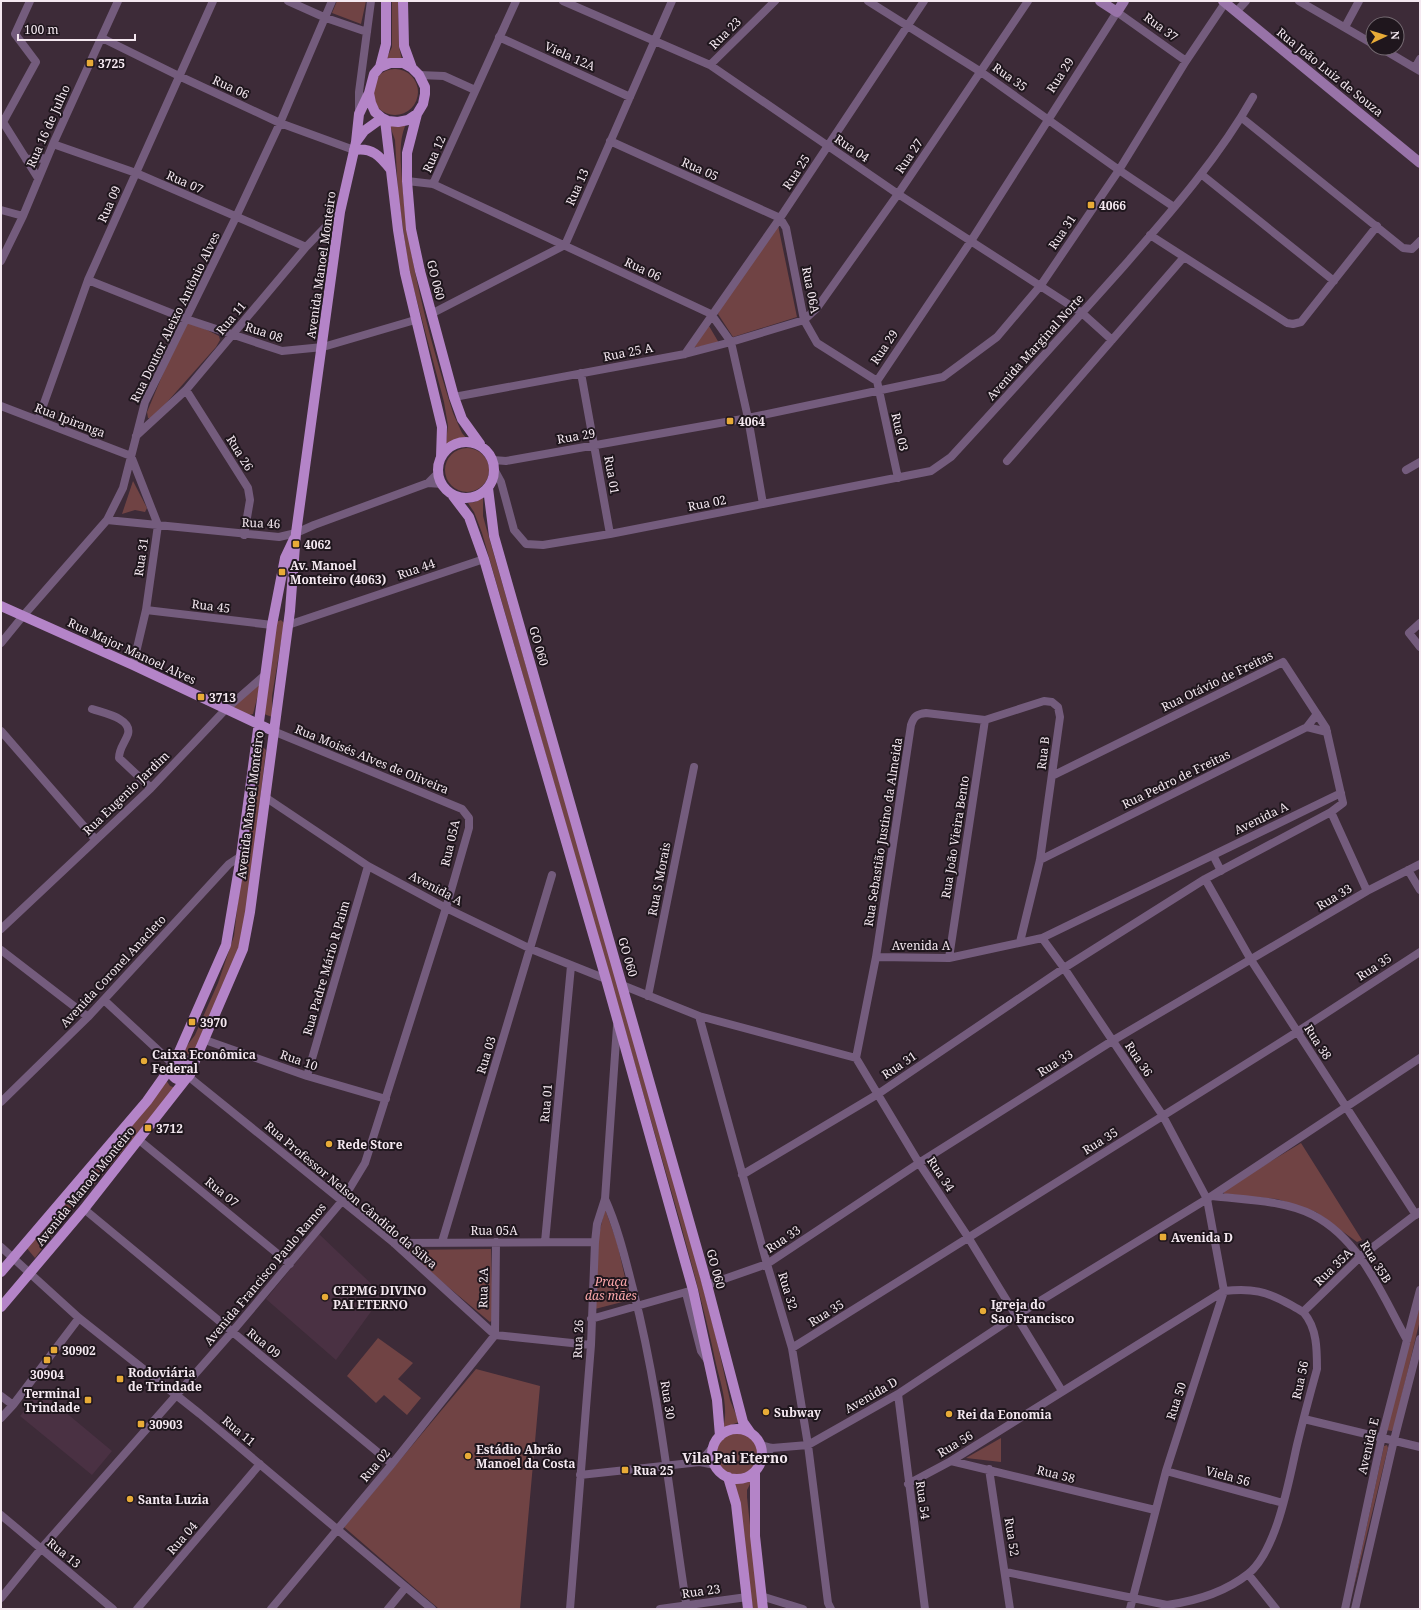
<svg xmlns="http://www.w3.org/2000/svg" width="1421" height="1610" font-family="'Noto Serif',serif">
<style>
.built{fill:#4a3143}
.green{fill:#704344}
.lines{fill:none;stroke-linecap:round;stroke-linejoin:round}
.street{stroke:#745c7d;stroke-width:8}
.secondary{stroke:#9873a8;stroke-width:10}
.primary{stroke:#b484c8;stroke-width:10}
.poi-dot{fill:#e8ab37;stroke:#1f161d;stroke-width:1.5}
.labels{text-anchor:middle;dominant-baseline:central;stroke-width:4;stroke-linejoin:round;paint-order:stroke}
.street-label{font-size:12px;fill:#f4e8f0;stroke:#1f161d}
.poi-label{font-size:12px;font-weight:bold;fill:#f4e8f0;stroke:#1f161d;text-anchor:start}
.park-label{font-size:12px;font-style:italic;fill:#fda8ab;stroke:#1f161d}
.quarter-label{font-size:14px;font-weight:bold;fill:#f4e8f0;stroke:#1f161d}
</style>
<rect width="100%" height="100%" fill="#3d2b38"/>
<path class="built" d="M 319,1234 L 383,1295 L 336,1360 L 266,1299 Z
M 40,1391 L 112,1451 L 92,1475 L 20,1416 Z"/>
<path class="green" d="M 337,1 L 366,1 L 361,24 L 332,13 Z
M 392,1 L 398,1 L 399,47 L 402,60 L 385,62 L 392,47 Z
M372 92a23 23 0 1 1 46 0a23 23 0 1 1-46 0Z
M 406,124 C 398,141 401,163 402,181 C 408,260 429,337 453,413 L 462,433 L 468,440 L 454,443 L 445,449 L 448,426 L 444,402 L 409,271 L 398,193 L 395,140 L 390,126 Z
M 778,225 L 797,317 L 733,337 L 718,314 L 723,302 Z
M 185,321 L 191,322 L 219,336 L 220,340 L 216,347 L 152,419 L 148,418 L 147,412 Z
M 709,326 L 719,343 L 691,348 Z
M445 470a22 22 0 1 1 44 0a22 22 0 1 1-44 0Z
M 133,481 L 147,508 L 145,512 L 135,510 L 122,514 Z
M 483,497 L 483,516 L 486,527 L 683,1212 L 716,1337 L 730,1400 L 739,1422 L 723,1428 C 729,1407 721,1385 716,1364 C 706,1315 692,1266 679,1218 L 482,533 L 474,512 L 468,503 L 475,502 Z
M 281,620 L 284,623 L 283,630 L 272,696 L 272,717 L 264,714 L 276,622 Z
M 262,679 L 253,714 L 249,715 L 231,708 Z
M 260,744 L 266,750 L 249,892 L 239,947 L 194,1060 L 190,1055 L 183,1051 L 195,1035 L 218,983 L 234,936 L 245,840 Z
M 166,1080 L 170,1086 L 176,1088 L 169,1093 L 160,1107 L 58,1227 L 35,1258 L 25,1246 L 39,1236 L 160,1090 Z
M 1301,1143 L 1362,1240 L 1357,1242 L 1316,1212 L 1277,1199 L 1225,1195 L 1223,1191 L 1225,1189 Z
M 605,1209 L 617,1242 L 630,1300 L 595,1309 L 598,1238 Z
M 491,1249 L 493,1319 L 490,1322 L 404,1250 Z
M 1420,1304 L 1420,1320 L 1394,1428 L 1392,1431 L 1386,1430 Z
M 378,1338 L 413,1363 L 398,1379 L 421,1398 L 407,1415 L 384,1395 L 376,1403 L 347,1376 Z
M 476,1369 L 540,1386 L 520,1609 L 439,1609 L 344,1527 Z
M716 1454a21 21 0 1 1 42 0a21 21 0 1 1-42 0Z
M 1001,1438 L 1001,1462 L 966,1458 Z
M 1387,1445 L 1388,1448 L 1352,1595 L 1382,1455 L 1384,1446 Z
M 752,1480 L 747,1490 L 747,1497 L 759,1609 L 753,1609 L 734,1483 Z"/>
<g class="lines">
<path class="street" d="M 288,1 L 326,18 L 367,32
M 563,1 L 710,65 L 898,194 L 1082,313 L 1112,340
M 868,1 L 981,72 L 1119,170 L 1174,207
M 1299,1 L 1373,44
M 1236,12 L 1246,1
M 1345,27 L 1359,1
M 499,37 L 630,97
M 102,38 L 179,76 L 280,123 L 354,150
M 1381,48 L 1420,71
M 710,65 L 775,1
M 1415,68 L 1420,59
M 419,75 L 444,76 L 475,90
M 359,112 L 359,92 L 371,1
M 1242,118 L 1403,248 L 1412,249 L 1420,241
M 1,119 L 38,178
M 3,122 L 36,62 L 15,34 L 30,1
M 610,141 L 780,218 L 786,228 L 804,320 L 817,343 L 877,381
M 53,144 L 136,173 L 306,247
M 26,159 L 47,158
M 1201,174 L 1334,281
M 407,181 L 433,184 L 711,314
M 433,184 L 516,1
M 1,210 L 23,216
M 1150,235 L 1287,323 L 1293,324 L 1301,322 L 1377,226
M 1,261 L 23,216 L 53,144 L 118,1
M 88,280 L 186,319 L 282,351 L 323,347 L 415,320
M 431,314 L 565,245 L 672,1
M 711,314 L 731,342 L 748,418 L 763,504
M 685,354 L 780,218 L 924,1
M 581,373 L 610,534
M 186,390 L 248,488 L 250,500 L 244,535
M 454,397 L 685,354 L 731,342 L 804,320 L 817,308 L 898,194 L 1028,1
M 1,406 L 131,456 L 158,525 L 146,610 L 133,665
M 38,420 L 88,280 L 213,1
M 136,436 L 186,390 L 306,247 L 340,212
M 493,460 L 506,461 L 748,418 L 943,377 L 997,337 L 1041,285 L 1119,170 L 1186,61 L 1225,3
M 1007,461 L 1184,257
M 1406,470 L 1420,462
M 495,471 L 501,482 L 514,530 L 526,544 L 543,545 L 610,534 L 931,471 L 951,457 C 1009,394 1066,331 1123,267 C 1170,213 1218,159 1253,97
M 898,478 L 877,381 L 971,241 L 1117,12 L 1186,61
M 428,483 L 438,473
M 107,520 L 279,537 L 296,533 L 314,525 L 428,483 L 442,484
M 146,610 L 272,625
M 1420,623 L 1409,633 L 1420,647
M 288,625 L 484,559
M 1,643 L 23,616 L 107,520 L 123,488 L 145,402 L 236,217 L 280,123 L 332,1
M 92,709 C 103,713 132,718 128,734 C 125,743 119,748 119,758 L 151,788
M 1307,727 L 1327,732
M 1,731 L 95,839
M 265,797 L 368,866 L 446,908 L 531,949 L 606,979
M 1331,812 L 1367,891
M 1213,855 L 1221,871
M 1040,860 L 1307,727 L 1317,714
M 1408,870 L 1420,890
M 1205,879 L 1251,960 L 1416,1215
M 1,929 L 151,788 L 226,709 L 266,674
M 1042,938 L 1064,968 L 1163,1116 L 1207,1199 L 1224,1291 L 1166,1471 L 1130,1609
M 1020,942 L 1040,860 L 1060,717 L 1058,707 L 1052,702 L 1044,701 L 985,720 L 926,713 C 917,714 914,716 911,725 L 876,957 L 856,1058 L 919,1163 L 968,1237 L 1062,1391
M 1,950 L 88,1017
M 876,957 L 949,958 L 1042,938 L 1341,793
M 949,958 L 985,720
M 622,985 L 699,1016 L 856,1058
M 648,996 L 694,767
M 104,1000 L 173,1064
M 699,1016 L 767,1264 L 792,1348 L 808,1445 L 828,1603 L 831,1609
M 205,1040 L 307,1076 L 386,1099
M 307,1076 L 368,866
M 189,1077 L 394,1243 L 495,1335 L 591,1345
M 1,1102 L 88,1017 L 229,864 L 241,856
M 139,1140 L 290,1264
M 742,1175 L 878,1094 L 1064,968 L 1205,879 L 1331,812 L 1343,803 L 1326,728 L 1283,662 L 1052,776
M 1212,1196 C 1245,1200 1283,1200 1313,1215 C 1361,1240 1382,1295 1407,1340
M 605,1199 C 618,1228 625,1258 633,1289 C 660,1394 670,1502 687,1609
M 84,1209 L 392,1464
M 442,1242 L 552,875
M 545,1242 L 571,966
M 394,1243 L 595,1242
M 1,1247 L 79,1318 L 200,1414 L 432,1609
M 707,1285 L 767,1264 L 919,1163 L 1112,1041 L 1367,891 L 1420,864
M 686,1293 L 701,1351 L 708,1361
M 1303,1312 L 1360,1257 L 1419,1212
M 591,1319 L 693,1290
M 495,1335 L 496,1242
M 792,1348 L 1297,1032 L 1420,952
M 898,1394 L 925,1609
M 1,1396 L 13,1405
M 1,1418 L 13,1405 L 79,1318
M 1304,1419 L 1420,1447
M 761,1445 L 772,1448 L 808,1445 L 898,1394 L 1017,1315 L 1207,1199 L 1420,1058
M 762,1457 L 772,1448
M 951,1461 L 1155,1510
M 700,1462 L 713,1447
M 989,1469 L 1010,1609
M 1166,1471 L 1283,1503
M 580,1475 L 700,1462 L 715,1465
M 908,1484 L 951,1461 L 1224,1291 C 1252,1288 1266,1291 1291,1305 C 1294,1307 1301,1310 1304,1313 C 1317,1328 1317,1350 1317,1369 C 1310,1394 1303,1420 1297,1445 C 1289,1480 1277,1551 1248,1574 C 1224,1593 1196,1601 1167,1605 L 1006,1572
M 1,1515 L 113,1609
M 1248,1574 L 1276,1609
M 761,1596 L 803,1609
M 1,1598 L 40,1550 L 232,1332 L 342,1201 L 365,1163 L 446,908 L 469,828 L 469,818 L 462,809 L 273,731
M 137,1609 L 260,1464
M 271,1609 L 392,1464 L 495,1335
M 388,1609 L 406,1587
M 570,1609 L 591,1345 L 595,1242 L 597,1224 L 605,1199 L 617,1026
M 660,1609 L 747,1597
M 1345,1609 L 1382,1436 L 1420,1290
M 1355,1609 L 1394,1440 L 1420,1339"/>
<path class="secondary" d="M 1100,1 L 1117,12 L 1124,1
M 1223,1 L 1420,163"/>
<path class="primary" d="M 403,1 L 404,46 L 412,68
M 380,67 L 386,44 L 386,1
M 417,114 L 407,153 L 407,181 L 411,229 L 420,271 L 454,397 L 462,419 L 480,444
M 385,120 L 398,230 L 405,273 L 442,427 L 441,457
M 356,142 L 364,131 L 382,118
M 354,150 C 372,147 380,156 391,170
M438 470a28 28 0 1 1 56 0a28 28 0 1 1-56 0Z
M 488,488 L 494,536 L 705,1277 L 743,1422 L 750,1432
M 453,496 L 469,517 L 484,559 L 606,979 L 693,1290 L 717,1400 L 720,1436
M 1,606 L 133,665 L 273,731
M171 1070a10 10 0 1 1 20 0a10 10 0 1 1-20 0Z
M 175,1061 L 226,945 L 241,856 L 272,625 L 285,558 L 294,539
M 191,1070 L 243,949 L 250,912 L 290,611 L 296,533 L 340,212 L 356,142 L 359,114 L 369,93 L 374,74 L 380,67 L 390,63 L 403,63 L 412,68 L 419,75 L 425,87 L 425,94 L 423,104 L 417,114 L 408,120 L 398,122 L 388,121 L 382,118 L 375,112 L 371,103 L 369,93
M 1,1272 L 147,1101 L 171,1067
M 1,1307 L 84,1209 L 186,1079
M712 1454a25 25 0 1 1 50 0a25 25 0 1 1-50 0Z
M 755,1472 L 755,1536 L 763,1609
M 728,1477 L 736,1504 L 748,1609"/>
</g>
<g class="poi-dot">
<rect x="86" y="59" width="8" height="8" rx="2"/>
<rect x="1087" y="201" width="8" height="8" rx="2"/>
<rect x="726" y="417" width="8" height="8" rx="2"/>
<rect x="292" y="540" width="8" height="8" rx="2"/>
<rect x="278" y="568" width="8" height="8" rx="2"/>
<rect x="197" y="693" width="8" height="8" rx="2"/>
<rect x="188" y="1018" width="8" height="8" rx="2"/>
<circle cx="144" cy="1061" r="4"/>
<rect x="144" y="1124" width="8" height="8" rx="2"/>
<circle cx="329" cy="1144" r="4"/>
<rect x="1159" y="1233" width="8" height="8" rx="2"/>
<circle cx="325" cy="1297" r="4"/>
<circle cx="983" cy="1311" r="4"/>
<rect x="50" y="1346" width="8" height="8" rx="2"/>
<rect x="43" y="1356" width="8" height="8" rx="2"/>
<rect x="116" y="1375" width="8" height="8" rx="2"/>
<rect x="84" y="1396" width="8" height="8" rx="2"/>
<circle cx="766" cy="1412" r="4"/>
<circle cx="949" cy="1414" r="4"/>
<rect x="137" y="1420" width="8" height="8" rx="2"/>
<circle cx="468" cy="1456" r="4"/>
<rect x="621" y="1466" width="8" height="8" rx="2"/>
<circle cx="130" cy="1499" r="4"/>
</g>
<g class="labels">
<g class="street-label">
<text transform="translate(1161 27) rotate(36)">Rua 37</text>
<text transform="translate(725 33) rotate(-45)">Rua 23</text>
<text transform="translate(570 56) rotate(24)">Viela 12A</text>
<text transform="translate(1330 72) rotate(39)">Rua João Luiz de Souza</text>
<text transform="translate(1060 75) rotate(-57)">Rua 29</text>
<text transform="translate(1010 77) rotate(35)">Rua 35</text>
<text transform="translate(231 87) rotate(25)">Rua 06</text>
<text transform="translate(48 126) rotate(-66)">Rua 16 de Julho</text>
<text transform="translate(852 148) rotate(34)">Rua 04</text>
<text transform="translate(434 154) rotate(-66)">Rua 12</text>
<text transform="translate(909 156) rotate(-56)">Rua 27</text>
<text transform="translate(700 169) rotate(24)">Rua 05</text>
<text transform="translate(796 172) rotate(-57)">Rua 25</text>
<text transform="translate(185 182) rotate(24)">Rua 07</text>
<text transform="translate(577 187) rotate(-66)">Rua 13</text>
<text transform="translate(109 204) rotate(-66)">Rua 09</text>
<text transform="translate(1062 232) rotate(-56)">Rua 31</text>
<text transform="translate(321 265) rotate(-82)">Avenida Manoel Monteiro</text>
<text transform="translate(643 269) rotate(25)">Rua 06</text>
<text transform="translate(436 280) rotate(76)">GO 060</text>
<text transform="translate(811 290) rotate(79)">Rua 06A</text>
<text transform="translate(175 317) rotate(-64)">Rua Doutor Aleixo Antônio Alves</text>
<text transform="translate(231 318) rotate(-50)">Rua 11</text>
<text transform="translate(264 332) rotate(18)">Rua 08</text>
<text transform="translate(884 347) rotate(-56)">Rua 29</text>
<text transform="translate(1035 347) rotate(-48)">Avenida Marginal Norte</text>
<text transform="translate(628 352) rotate(-11)">Rua 25 A</text>
<text transform="translate(70 420) rotate(21)">Rua Ipiranga</text>
<text transform="translate(900 432) rotate(77)">Rua 03</text>
<text transform="translate(576 436) rotate(-10)">Rua 29</text>
<text transform="translate(240 453) rotate(58)">Rua 26</text>
<text transform="translate(612 475) rotate(80)">Rua 01</text>
<text transform="translate(707 503) rotate(-11)">Rua 02</text>
<text transform="translate(261 523) rotate(2)">Rua 46</text>
<text transform="translate(141 557) rotate(-82)">Rua 31</text>
<text transform="translate(416 569) rotate(-19)">Rua 44</text>
<text transform="translate(211 606) rotate(7)">Rua 45</text>
<text transform="translate(539 646) rotate(74)">GO 060</text>
<text transform="translate(132 651) rotate(25)">Rua Major Manoel Alves</text>
<text transform="translate(1217 681) rotate(-26)">Rua Otávio de Freitas</text>
<text transform="translate(1043 753) rotate(-83)">Rua B</text>
<text transform="translate(372 759) rotate(22)">Rua Moisés Alves de Oliveira</text>
<text transform="translate(1176 779) rotate(-26)">Rua Pedro de Freitas</text>
<text transform="translate(126 793) rotate(-44)">Rua Eugenio Jardim</text>
<text transform="translate(250 805) rotate(-83)">Avenida Manoel Monteiro</text>
<text transform="translate(1261 818) rotate(-26)">Avenida A</text>
<text transform="translate(883 832) rotate(-81)">Rua Sebastião Justino da Almeida</text>
<text transform="translate(955 837) rotate(-81)">Rua João Vieira Bento</text>
<text transform="translate(450 843) rotate(-77)">Rua 05A</text>
<text transform="translate(659 879) rotate(-79)">Rua S Morais</text>
<text transform="translate(436 888) rotate(28)">Avenida A</text>
<text transform="translate(1334 897) rotate(-31)">Rua 33</text>
<text x="921" y="945">Avenida A</text>
<text transform="translate(628 957) rotate(74)">GO 060</text>
<text transform="translate(1374 967) rotate(-33)">Rua 35</text>
<text transform="translate(326 968) rotate(-74)">Rua Padre Mário R Paim</text>
<text transform="translate(113 971) rotate(-47)">Avenida Coronel Anacleto</text>
<text transform="translate(1318 1042) rotate(57)">Rua 38</text>
<text transform="translate(486 1055) rotate(-73)">Rua 03</text>
<text transform="translate(1139 1059) rotate(56)">Rua 36</text>
<text transform="translate(299 1060) rotate(19)">Rua 10</text>
<text transform="translate(1055 1063) rotate(-32)">Rua 33</text>
<text transform="translate(899 1065) rotate(-34)">Rua 31</text>
<text transform="translate(546 1103) rotate(-85)">Rua 01</text>
<text transform="translate(1100 1141) rotate(-32)">Rua 35</text>
<text transform="translate(941 1174) rotate(56)">Rua 34</text>
<text transform="translate(85 1186) rotate(-51)">Avenida Manoel Monteiro</text>
<text transform="translate(222 1192) rotate(39)">Rua 07</text>
<text transform="translate(351 1195) rotate(40)">Rua Professor Nelson Cândido da Silva</text>
<text x="494" y="1230">Rua 05A</text>
<text transform="translate(783 1239) rotate(-34)">Rua 33</text>
<text transform="translate(1376 1262) rotate(58)">Rua 35B</text>
<text transform="translate(1333 1267) rotate(-44)">Rua 35A</text>
<text transform="translate(716 1269) rotate(75)">GO 060</text>
<text transform="translate(265 1274) rotate(-50)">Avenida Francisco Paulo Ramos</text>
<text transform="translate(483 1288) rotate(-89)">Rua 2A</text>
<text transform="translate(788 1291) rotate(73)">Rua 32</text>
<text transform="translate(826 1313) rotate(-32)">Rua 35</text>
<text transform="translate(578 1339) rotate(-88)">Rua 26</text>
<text transform="translate(264 1343) rotate(39)">Rua 09</text>
<text transform="translate(1300 1380) rotate(-78)">Rua 56</text>
<text transform="translate(871 1395) rotate(-30)">Avenida D</text>
<text transform="translate(668 1400) rotate(81)">Rua 30</text>
<text transform="translate(1176 1401) rotate(-72)">Rua 50</text>
<text transform="translate(239 1431) rotate(40)">Rua 11</text>
<text transform="translate(955 1444) rotate(-31)">Rua 56</text>
<text transform="translate(1368 1446) rotate(-77)">Avenida E</text>
<text transform="translate(375 1465) rotate(-50)">Rua 02</text>
<text transform="translate(1056 1474) rotate(14)">Rua 58</text>
<text transform="translate(1228 1476) rotate(15)">Viela 56</text>
<text transform="translate(923 1500) rotate(82)">Rua 54</text>
<text transform="translate(1012 1537) rotate(81)">Rua 52</text>
<text transform="translate(182 1538) rotate(-49)">Rua 04</text>
<text transform="translate(64 1553) rotate(39)">Rua 13</text>
<text transform="translate(701 1591) rotate(-8)">Rua 23</text>
</g>
<g class="poi-label">
<text x="98" y="63">3725</text>
<text x="1099" y="205">4066</text>
<text x="738" y="421">4064</text>
<text x="304" y="544">4062</text>
<text x="290" y="565">Av. Manoel<tspan x="290" dy="14">Monteiro (4063)</tspan></text>
<text x="209" y="697">3713</text>
<text x="200" y="1022">3970</text>
<text x="152" y="1054">Caixa Econômica<tspan x="152" dy="14">Federal</tspan></text>
<text x="156" y="1128">3712</text>
<text x="337" y="1144">Rede Store</text>
<text x="1171" y="1237">Avenida D</text>
<text x="333" y="1290">CEPMG DIVINO<tspan x="333" dy="14">PAI ETERNO</tspan></text>
<text x="991" y="1304">Igreja do<tspan x="991" dy="14">Sao Francisco</tspan></text>
<text x="62" y="1350">30902</text>
<text x="128" y="1372">Rodoviária<tspan x="128" dy="14">de Trindade</tspan></text>
<text x="47" y="1374" text-anchor="middle">30904</text>
<text x="80" y="1393" text-anchor="end">Terminal<tspan x="80" dy="14">Trindade</tspan></text>
<text x="774" y="1412">Subway</text>
<text x="957" y="1414">Rei da Eonomia</text>
<text x="149" y="1424">30903</text>
<text x="476" y="1449">Estádio Abrão<tspan x="476" dy="14">Manoel da Costa</tspan></text>
<text x="633" y="1470">Rua 25</text>
<text x="138" y="1499">Santa Luzia</text>
</g>
<g class="park-label">
<text x="611" y="1281">Praça<tspan x="611" dy="14">das mães</tspan></text>
</g>
<g class="quarter-label">
<text x="735" y="1457">Vila Pai Eterno</text>
</g>
</g>
<rect width="1421" height="1610" fill="none" stroke="#f4e8f0" stroke-width="4"/>
<g transform="translate(1385 36) rotate(86)"><circle r="19" fill="#1f161d" stroke="#746a71"/>
<path d="M0-3L7 15L0 10L-7 15Z" fill="#e8ab37"/>
<text y="-6" font-size="11" font-weight="bold" text-anchor="middle" fill="#f4e8f0">N</text>
</g>
<path d="M18 34v6h117v-6" fill="none" stroke="#f4e8f0" stroke-width="2"/>
<text x="24" y="34" font-size="12" fill="#f4e8f0" stroke="#1f161d" stroke-width="3" paint-order="stroke">100 m</text>
</svg>
